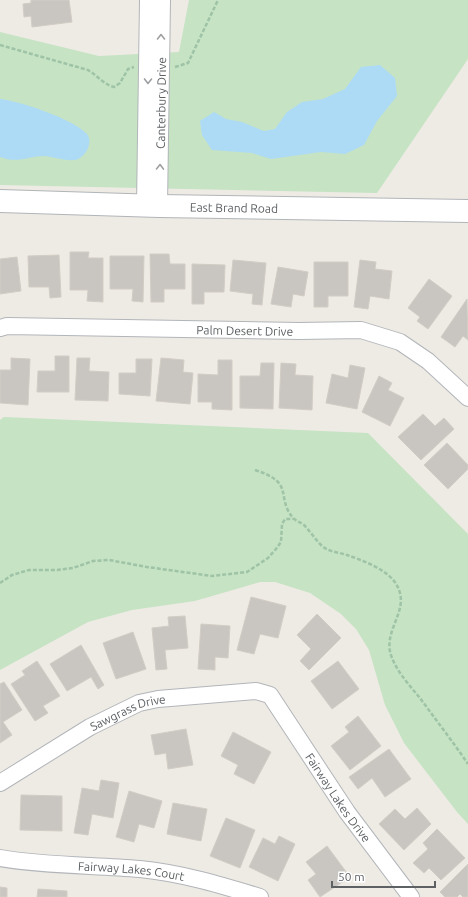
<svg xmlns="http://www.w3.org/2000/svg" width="468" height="897" font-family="Ubuntu,sans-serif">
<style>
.green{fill:#c6e3c4}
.water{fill:#addbf6}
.building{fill:#c9c6c2;stroke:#d2cdc4}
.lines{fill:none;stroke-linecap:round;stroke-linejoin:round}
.street-casing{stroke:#b2b5b9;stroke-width:18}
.secondary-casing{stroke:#b1b5b8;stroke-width:24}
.path{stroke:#9ec3a6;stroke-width:2.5;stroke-dasharray:4 2;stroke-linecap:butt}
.street{stroke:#fff;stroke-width:16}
.secondary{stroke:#fff;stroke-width:22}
.oneway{stroke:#9ea0a2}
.labels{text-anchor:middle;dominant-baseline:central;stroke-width:3;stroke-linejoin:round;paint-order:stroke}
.street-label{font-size:12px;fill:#5d6164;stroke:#fff}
</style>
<rect width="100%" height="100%" fill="#eeebe5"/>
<path class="green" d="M 189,0 L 468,0 L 468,59 L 377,193 L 0,185 L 0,32 L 99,56 L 179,52 Z
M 4,417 L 368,433 L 468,534 L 468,824 L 457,812 L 404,743 L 385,705 L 369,650 L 356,629 L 341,614 L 310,593 L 275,582 L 260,582 L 195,601 L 132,610 L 88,622 L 0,670 L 0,420 Z"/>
<path class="water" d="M 380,65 L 395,78 L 397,96 L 377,121 L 364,145 L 345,154 L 321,152 L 271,159 L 252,153 L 212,150 L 202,135 L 200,121 L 214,112 L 226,119 L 242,122 L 264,131 L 275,129 L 287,112 L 302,102 L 323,99 L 345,89 L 361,67 Z
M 0,99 C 20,101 73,119 87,134 C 90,138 90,143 88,148 C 86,153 81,159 75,160 C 65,161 54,157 45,156 C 28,156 18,164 0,157 Z"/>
<path class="building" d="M 31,0 L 69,0 L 72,22 L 32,27 L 31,16 L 24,17 L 23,4 L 31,3 Z
M 70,252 L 89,252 L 88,258 L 103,258 L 103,302 L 87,301 L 88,290 L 70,290 Z
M 150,254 L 169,254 L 170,264 L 185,264 L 185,289 L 164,289 L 164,302 L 151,302 Z
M 59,255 L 61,297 L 50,298 L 49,287 L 29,287 L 28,256 Z
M 110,256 L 144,256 L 143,302 L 132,301 L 133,289 L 110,289 Z
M 17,257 L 21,291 L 0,294 L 0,259 Z
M 233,260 L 266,263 L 262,305 L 252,304 L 253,294 L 230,291 Z
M 360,260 L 376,262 L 375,269 L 392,271 L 389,299 L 370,296 L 368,309 L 354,307 Z
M 314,262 L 348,262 L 348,296 L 328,296 L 328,307 L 314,307 Z
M 192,264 L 225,265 L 224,292 L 204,292 L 204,304 L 192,304 Z
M 278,267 L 308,272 L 304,296 L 293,294 L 291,307 L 271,304 Z
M 429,279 L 452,296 L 428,329 L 417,321 L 420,317 L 408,308 Z
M 467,299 L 468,340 L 463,336 L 455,347 L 441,337 Z
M 55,356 L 69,356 L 69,392 L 37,392 L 38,371 L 55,371 Z
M 11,358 L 30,359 L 28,405 L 0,403 L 0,370 L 11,370 Z
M 77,358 L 90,358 L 89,371 L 109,372 L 108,401 L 75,400 Z
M 161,358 L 184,360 L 183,372 L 193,373 L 190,404 L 156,401 Z
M 136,359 L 152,359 L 150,396 L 119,394 L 119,373 L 136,373 Z
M 218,360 L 232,360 L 232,410 L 212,409 L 212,402 L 198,402 L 198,374 L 218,375 Z
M 261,363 L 274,363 L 273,409 L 240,408 L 240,376 L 260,376 Z
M 281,363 L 296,364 L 295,375 L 313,376 L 312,410 L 279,408 Z
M 350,365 L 365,368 L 357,409 L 326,403 L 332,374 L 348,378 Z
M 379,376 L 392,383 L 388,390 L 404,398 L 390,426 L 362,412 Z
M 423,414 L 435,426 L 444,418 L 454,429 L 421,460 L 398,437 Z
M 447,443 L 468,465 L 468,469 L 448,489 L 424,465 Z
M 251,597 L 286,606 L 278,638 L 260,634 L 254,654 L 237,650 Z
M 317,614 L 341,638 L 309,670 L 300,661 L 311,649 L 297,635 Z
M 185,616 L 188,648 L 165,650 L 167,669 L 156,670 L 152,628 L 169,626 L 168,617 Z
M 201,624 L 230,626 L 228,658 L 215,657 L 215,670 L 198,669 Z
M 133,632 L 146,669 L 116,679 L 103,643 Z
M 81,645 L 104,685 L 98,689 L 91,677 L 67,691 L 50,664 Z
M 37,661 L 60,696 L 43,706 L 48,713 L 35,721 L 11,684 L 25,675 L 22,671 Z
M 338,661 L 359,689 L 332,709 L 311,681 Z
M 4,682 L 22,710 L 3,722 L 12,735 L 0,743 L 0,684 Z
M 358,716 L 381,746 L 350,770 L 331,746 L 349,732 L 345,727 Z
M 186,729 L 193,765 L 168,769 L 166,753 L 155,755 L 151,735 Z
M 233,732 L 271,752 L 254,784 L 234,774 L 238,765 L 221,756 Z
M 389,749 L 411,779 L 385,797 L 372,778 L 358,789 L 349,777 Z
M 101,780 L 119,783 L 113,818 L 92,814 L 88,835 L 74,833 L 82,788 L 99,791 Z
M 129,791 L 162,801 L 154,828 L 139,824 L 134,842 L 116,837 Z
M 21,795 L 62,796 L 62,831 L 20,830 Z
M 173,803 L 207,809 L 201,841 L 167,834 Z
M 417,808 L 431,824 L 404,850 L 379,824 L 395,809 L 405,819 Z
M 226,818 L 255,830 L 240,868 L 210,856 Z
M 437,829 L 465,858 L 441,880 L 429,868 L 424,873 L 413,863 L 428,849 L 423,843 Z
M 279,836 L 295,844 L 278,881 L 249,867 L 263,838 L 275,844 Z
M 327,846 L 350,877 L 320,897 L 308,880 L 316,874 L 306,862 Z
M 468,864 L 468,897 L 463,897 L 460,894 L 457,897 L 445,897 L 440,892 Z
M 0,887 L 7,888 L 7,897 L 0,897 Z
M 38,889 L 67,891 L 67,897 L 37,897 Z"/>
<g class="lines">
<defs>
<g id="street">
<path d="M 145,206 L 148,0"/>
<path id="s1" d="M 159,206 L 162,0"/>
<path id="s2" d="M 0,328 L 7,326 L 299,331 L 361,330 L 400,342 L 428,361 L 468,398"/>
<path id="s3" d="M 0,783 L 90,727 L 139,703 L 158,699 L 256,691 L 270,695 L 347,812 L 411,897"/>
<path id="s4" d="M 0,858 C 46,866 94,865 140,869 C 181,873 221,885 260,897"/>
</g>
<g id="secondary">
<path id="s5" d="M 0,201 L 159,206 L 468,211"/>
</g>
</defs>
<use href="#street" class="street-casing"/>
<use href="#secondary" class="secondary-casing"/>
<path class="path" d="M 0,45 L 88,70 C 98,76 103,84 114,87 L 120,83 L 128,69 L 134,67
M 175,67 L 188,63 L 218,0
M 255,470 C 296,483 275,496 293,518 C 296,521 300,522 304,525 C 310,531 315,539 321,545 C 328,552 338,552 347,555 C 361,560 384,568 394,581 C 415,609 380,629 392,658 C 398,673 410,686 420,698 C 436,720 453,742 468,764
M 0,583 L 12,575 L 29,570 L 57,570 L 73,568 L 93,561 L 109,560 L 147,567 L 212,576 L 247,572 L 268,558 L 276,549 L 281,542 L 282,524 L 285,519 L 293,519"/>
<use href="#street" class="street"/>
<use href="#secondary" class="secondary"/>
</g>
<defs><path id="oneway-chevron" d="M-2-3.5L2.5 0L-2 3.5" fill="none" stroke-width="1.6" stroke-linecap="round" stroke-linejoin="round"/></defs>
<g class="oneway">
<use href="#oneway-chevron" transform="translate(161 37) rotate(-90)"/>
<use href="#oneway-chevron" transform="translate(148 81) rotate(91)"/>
<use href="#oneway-chevron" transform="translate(160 167) rotate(-89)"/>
</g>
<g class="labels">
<g class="street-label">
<text stroke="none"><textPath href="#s1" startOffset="103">Canterbury Drive</textPath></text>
<text stroke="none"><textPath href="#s5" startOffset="234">East Brand Road</textPath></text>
<text stroke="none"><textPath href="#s2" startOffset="245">Palm Desert Drive</textPath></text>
<text stroke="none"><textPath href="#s3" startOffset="147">Sawgrass Drive</textPath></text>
<text stroke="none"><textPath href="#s3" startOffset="416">Fairway Lakes Drive</textPath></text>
<text stroke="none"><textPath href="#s4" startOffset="132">Fairway Lakes Court</textPath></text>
</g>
</g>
<path d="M332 881v6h103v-6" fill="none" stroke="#5d6164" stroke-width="2"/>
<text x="338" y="881" font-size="12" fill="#5d6164" stroke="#ffffff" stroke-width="3" paint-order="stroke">50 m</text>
</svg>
